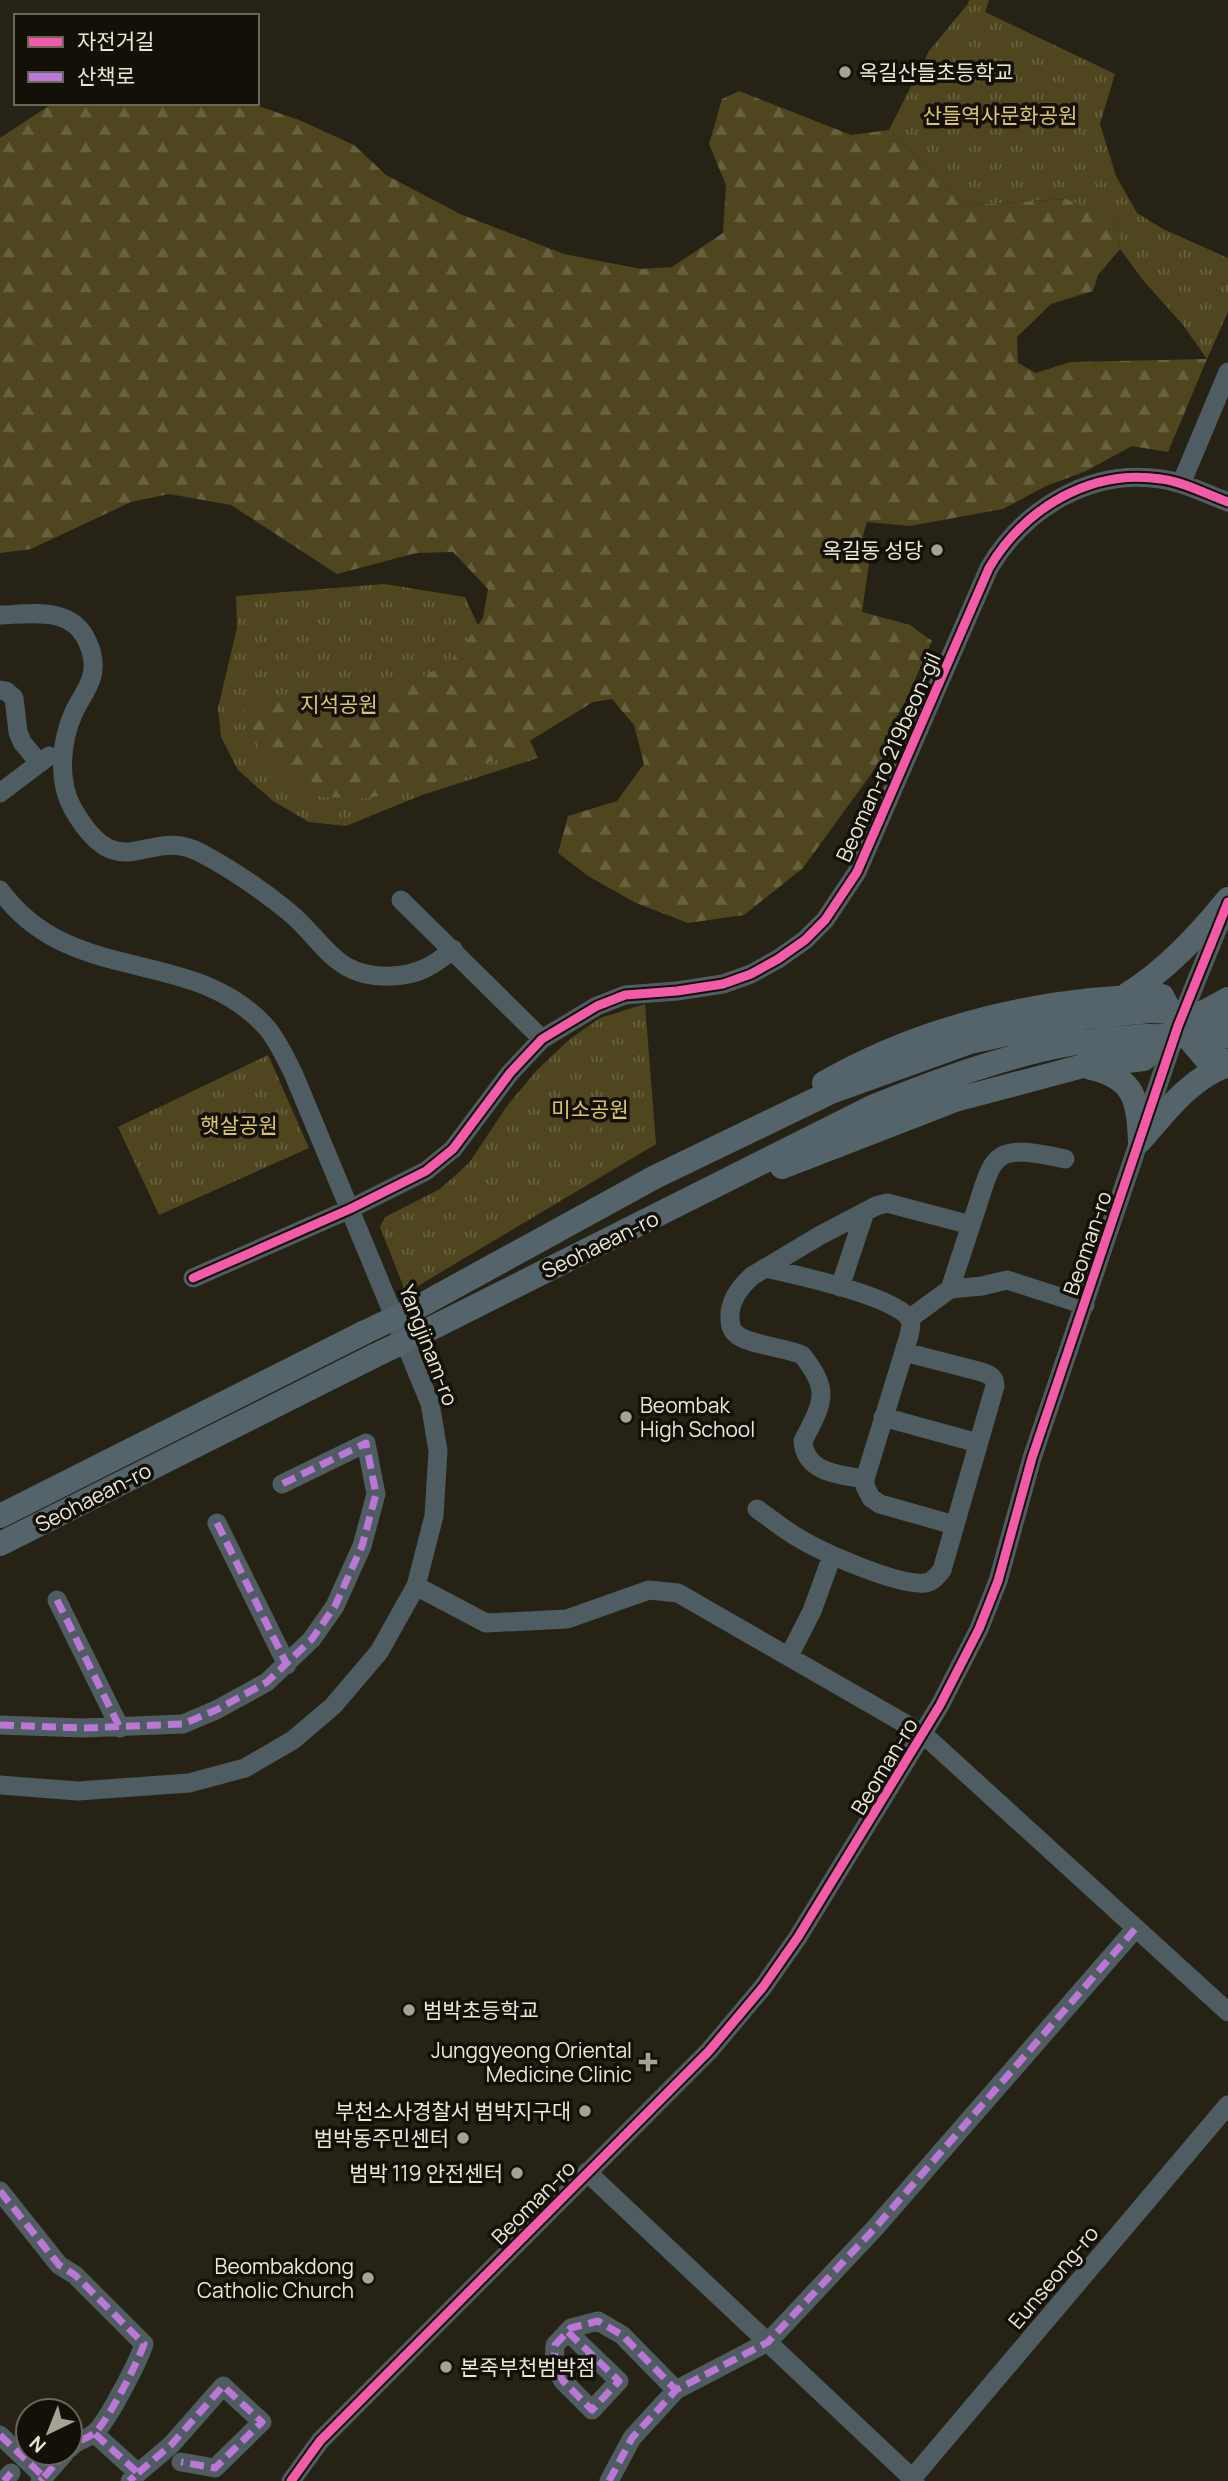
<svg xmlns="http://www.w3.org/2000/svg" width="1228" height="2481" font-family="Manrope,'Noto Sans KR',sans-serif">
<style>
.grass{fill:url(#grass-tufts)}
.forest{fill:url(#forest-firs)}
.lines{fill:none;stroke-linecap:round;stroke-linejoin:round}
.minor{stroke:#4f5c62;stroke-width:19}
.major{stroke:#54646a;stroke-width:24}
.major-bridge{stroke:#54646a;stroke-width:24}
.quiet{stroke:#ba77d6;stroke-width:7;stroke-dasharray:14 7;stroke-linecap:butt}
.cycleway-casing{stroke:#121007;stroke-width:13}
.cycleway{stroke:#f35aa7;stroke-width:9}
.poi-dot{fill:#a6a395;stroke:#121007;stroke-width:2.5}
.labels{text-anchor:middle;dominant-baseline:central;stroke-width:7;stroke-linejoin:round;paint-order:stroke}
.poi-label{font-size:21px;fill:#ebe8da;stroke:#121007;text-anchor:end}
.park-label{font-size:21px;fill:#dbc667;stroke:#121007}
.street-label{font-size:21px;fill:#ebe8da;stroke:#121007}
</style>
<defs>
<pattern id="grass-tufts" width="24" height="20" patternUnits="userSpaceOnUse" patternTransform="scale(1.75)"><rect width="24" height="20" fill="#4f4620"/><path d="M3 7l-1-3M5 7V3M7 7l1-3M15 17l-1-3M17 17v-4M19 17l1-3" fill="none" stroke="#686140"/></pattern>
<pattern id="forest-firs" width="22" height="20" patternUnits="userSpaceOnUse" patternTransform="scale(1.75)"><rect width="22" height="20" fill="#4f4620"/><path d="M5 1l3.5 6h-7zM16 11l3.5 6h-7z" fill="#686140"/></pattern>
</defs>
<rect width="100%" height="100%" fill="#262316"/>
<path class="grass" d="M 969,0 L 989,0 L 985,12 L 1115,74 L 1100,124 L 1116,176 L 1137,213 L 1163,229 L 1228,258 L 1228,312 L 1207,359 L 1183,325 L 1143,280 L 1120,249 L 1116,220 L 1065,199 L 968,205 L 889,130 L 929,51 L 967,5 Z
M 384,584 L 465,597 L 538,758 L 422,795 L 346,826 L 309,822 L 273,801 L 238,770 L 221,737 L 218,708 L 237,628 L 236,596 Z
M 645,1004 L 656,1144 L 406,1293 L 380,1227 L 385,1217 L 440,1189 L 469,1163 L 507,1106 L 537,1070 L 570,1039 L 600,1018 Z
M 268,1055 L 309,1148 L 159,1215 L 118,1127 Z"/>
<path class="forest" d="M 739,91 L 851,135 L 889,130 L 968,205 L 1066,199 L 1116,220 L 1120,249 L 1098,275 L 1093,291 L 1051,304 L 1017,337 L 1018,363 L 1036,373 L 1070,362 L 1207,359 L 1168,452 L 1132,446 L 1086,471 L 1046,486 L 1003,509 L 910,526 L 867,522 L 858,553 L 869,563 L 862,612 L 910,625 L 932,641 L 905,702 L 889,729 L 882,759 L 803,868 L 744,915 L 688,923 L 636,903 L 588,876 L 558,853 L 568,816 L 617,801 L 644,764 L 634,725 L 612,699 L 593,702 L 505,756 L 411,791 L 360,799 L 314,796 L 270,763 L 246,726 L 243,703 L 314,695 L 358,700 L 403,686 L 451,662 L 483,618 L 488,589 L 453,552 L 416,553 L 337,574 L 231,505 L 169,494 L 131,502 L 31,549 L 0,553 L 0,138 L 53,103 L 250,103 L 299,120 L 354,145 L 386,175 L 460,214 L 564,254 L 641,269 L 672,267 L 723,233 L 726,185 L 709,144 L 722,99 Z"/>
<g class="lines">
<path class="minor" d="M 1181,484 L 1228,372
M 0,615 C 33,614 73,606 88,643 C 93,653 95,668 91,679 C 87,691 79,701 74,712 C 61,740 57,781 73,809 C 121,892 147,824 201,853 C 231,869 262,890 289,912 C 326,943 335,979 392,976 C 417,975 434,966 453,949
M 0,690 L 6,691 L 14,698 L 18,732 L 22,742 L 39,763
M 0,793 L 49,756
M 0,890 C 72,989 193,944 267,1028 C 278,1041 286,1059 294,1075 L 430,1403 L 438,1451 L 434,1516 L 416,1586 L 379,1652 L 333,1706 L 293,1740 L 245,1768 L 189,1783 L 78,1791 L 0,1785
M 401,900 L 542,1039
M 193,1278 L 350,1209 L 426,1171 L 453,1149 L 510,1073 L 542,1039 L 597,1006 L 625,995 L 677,991 L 723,984 L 751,974 L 778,959 L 805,940 L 825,920 L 857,872 L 989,568 C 1024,509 1090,468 1161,479 C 1184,482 1206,494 1228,502
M 840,1287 L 865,1212
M 950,1289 L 971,1225
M 909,1319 L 950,1289 L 982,1286 L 1007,1280 L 1085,1305
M 904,1352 L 865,1479 L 865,1486 L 871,1498 L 880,1504 L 954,1525
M 883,1417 L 978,1443
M 865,1479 C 840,1475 805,1473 803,1441 C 822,1404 832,1391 802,1355 C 785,1347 746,1345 735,1333 C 729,1327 730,1319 730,1312 C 732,1297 741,1286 752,1276 L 819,1236 L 876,1206 L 887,1203 L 971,1225 C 995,1157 985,1141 1065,1159
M 757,1509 C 770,1518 783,1529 797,1537 C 821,1552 898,1586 925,1583 C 933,1582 937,1576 942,1570 L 995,1386 C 995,1377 990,1375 982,1372 L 904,1352 C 906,1344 913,1328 910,1320 C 900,1297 792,1274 765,1268
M 217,1523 L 287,1665
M 416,1586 L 486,1623 L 567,1619 L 649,1590 L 678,1593 L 923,1734 L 1228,2012
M 57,1600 L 120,1728
M 789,1656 L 812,1611 L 832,1556
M 0,1725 L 83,1728 L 183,1724 L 216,1710 L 267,1682 L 312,1639 L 335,1606 L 362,1546 L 376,1494 L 366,1443 L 282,1484
M 587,2172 L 915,2481
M 0,2191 L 59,2265 L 75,2275 L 144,2344 C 139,2360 105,2427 93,2434 C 85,2440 77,2440 70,2448
M 568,2332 L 619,2381 L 592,2410 L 563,2381 L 554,2365 L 555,2345 L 571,2328 L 598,2321 L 622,2335 L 676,2390
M 95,2434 L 138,2473 L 130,2481
M 0,2435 L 44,2477 L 40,2481
M 138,2473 L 171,2445 L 223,2386 L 262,2422 L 215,2468 L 181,2462
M 44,2477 L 65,2453
M 4,2481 L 11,2473
M 291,2481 L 320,2441 L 709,2051 L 763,1987 L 798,1937 L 940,1705 L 979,1629 L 998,1581 L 1032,1458 L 1178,1026 L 1226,908
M 609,2481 L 632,2438 L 676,2390 L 768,2342 L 875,2228 L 1136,1928
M 910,2481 L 1228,2105"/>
<path class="major" d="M 1125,996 C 1166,970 1197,937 1228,899
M 1091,1068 C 1135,1078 1138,1100 1140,1141
M 824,1083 C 925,1025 1046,997 1162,996 L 1178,1026 L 1228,999
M 1140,1141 C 1166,1112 1190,1078 1228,1065
M 782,1167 L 955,1100 L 1083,1066 L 1144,1059 L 1178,1026 L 1207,1060 L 1228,1061
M 418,1307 L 655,1177 L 831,1092 L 970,1042 L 1086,1017 L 1150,1011
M 426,1331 L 872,1107 C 937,1081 1006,1055 1076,1043 C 1099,1039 1123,1038 1146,1036
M 0,1516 L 363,1333
M 0,1544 L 374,1356"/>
<path class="major-bridge" d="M 1150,1011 L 1228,1014
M 1146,1036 L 1224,1037
M 363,1333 L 418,1307
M 374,1356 L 426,1331"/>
<path class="quiet" d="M 217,1523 L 287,1665
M 57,1600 L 120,1728
M 0,1725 L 83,1728 L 183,1724 L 216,1710 L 267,1682 L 312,1639 L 335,1606 L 362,1546 L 376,1494 L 366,1443 L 282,1484
M 0,2191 L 59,2265 L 75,2275 L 144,2344 C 139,2360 105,2427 93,2434 C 85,2440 77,2440 70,2448
M 568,2332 L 619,2381 L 592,2410 L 563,2381 L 554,2365 L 555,2345 L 571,2328 L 598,2321 L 622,2335 L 676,2390
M 95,2434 L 138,2473 L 129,2481
M 0,2435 L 44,2477 L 40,2481
M 138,2473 L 171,2445 L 223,2386 L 262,2422 L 215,2468 L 181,2462
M 44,2477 L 65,2453
M 4,2481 L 11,2473
M 609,2481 L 632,2438 L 676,2390 L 768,2342 L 875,2228 L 1136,1928"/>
<defs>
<path id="cycleway" d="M 193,1278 L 350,1209 L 426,1171 L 453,1149 L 510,1073 L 542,1039 L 597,1006 L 625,995 L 677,991 L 723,984 L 751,974 L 778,959 L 805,940 L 825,920 L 857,872 L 989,568 C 1024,509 1090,468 1161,479 C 1184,482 1206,494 1228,502
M 291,2481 L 320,2441 L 709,2051 L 763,1987 L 798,1937 L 940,1705 L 979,1629 L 998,1581 L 1032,1458 L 1178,1026 L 1228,902"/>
</defs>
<use href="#cycleway" class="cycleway-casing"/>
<use href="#cycleway" class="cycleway"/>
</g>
<g class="poi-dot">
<circle cx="845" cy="72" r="7"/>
<circle cx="937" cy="550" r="7"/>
<circle cx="626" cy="1417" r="7"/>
<circle cx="409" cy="2010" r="7"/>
<path d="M644.5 2051.5h7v7h7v7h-7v7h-7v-7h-7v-7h7z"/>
<circle cx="585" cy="2111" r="7"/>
<circle cx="463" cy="2138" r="7"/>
<circle cx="517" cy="2173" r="7"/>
<circle cx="368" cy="2278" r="7"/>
<circle cx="446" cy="2367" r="7"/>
</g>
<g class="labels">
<g class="poi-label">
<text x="859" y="72" text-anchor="start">옥길산들초등학교</text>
<text x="923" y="550">옥길동 성당</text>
<text x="640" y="1405" text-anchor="start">Beombak<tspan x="640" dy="24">High School</tspan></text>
<text x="423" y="2010" text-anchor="start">범박초등학교</text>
<text x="632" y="2050">Junggyeong Oriental<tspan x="632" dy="24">Medicine Clinic</tspan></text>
<text x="571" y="2111">부천소사경찰서 범박지구대</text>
<text x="449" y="2138">범박동주민센터</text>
<text x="503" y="2173">범박 119 안전센터</text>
<text x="354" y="2266">Beombakdong<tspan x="354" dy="24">Catholic Church</tspan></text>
<text x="460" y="2367" text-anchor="start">본죽부천범박점</text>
</g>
<g class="park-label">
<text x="1000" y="115">산들역사문화공원</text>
<text x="339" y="704">지석공원</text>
<text x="590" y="1109">미소공원</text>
<text x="239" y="1125">햇살공원</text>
</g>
<g class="street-label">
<text transform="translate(888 757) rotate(-66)">Beoman-ro 219beon-gil</text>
<text transform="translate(1087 1243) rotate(-71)">Beoman-ro</text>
<text transform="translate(600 1244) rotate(-26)">Seohaean-ro</text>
<text transform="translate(429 1345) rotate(69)">Yangjinam-ro</text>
<text transform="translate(93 1497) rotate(-27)">Seohaean-ro</text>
<text transform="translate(884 1766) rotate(-59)">Beoman-ro</text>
<text transform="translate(533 2202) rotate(-45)">Beoman-ro</text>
<text transform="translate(1053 2277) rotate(-50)">Eunseong-ro</text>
</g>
</g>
<rect x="14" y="14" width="245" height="91" fill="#121007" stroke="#69665b" stroke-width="2"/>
<rect x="28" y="37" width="35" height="10" fill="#f35aa7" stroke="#69665b" stroke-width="2"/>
<text x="77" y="49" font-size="21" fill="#ebe8da">자전거길</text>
<rect x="28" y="72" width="35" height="10" fill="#ba77d6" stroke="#69665b" stroke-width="2"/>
<text x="77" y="84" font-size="21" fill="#ebe8da">산책로</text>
<g transform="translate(49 2432) rotate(223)"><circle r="33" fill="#121007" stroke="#69665b" stroke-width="2"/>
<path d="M0-5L12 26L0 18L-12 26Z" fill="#a6a395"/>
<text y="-10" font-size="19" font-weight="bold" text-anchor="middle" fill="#ebe8da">N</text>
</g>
</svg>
